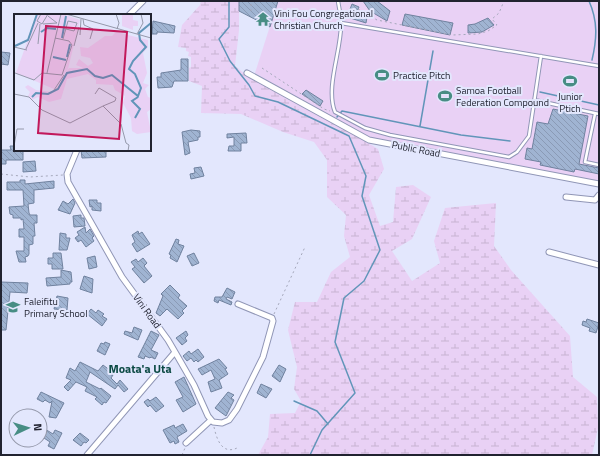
<svg xmlns="http://www.w3.org/2000/svg" width="600" height="456" font-family="'Titillium Web',sans-serif">
<style>
.green{fill:#e9d1f5}
.wetland{fill:url(#wetland-marsh)}
.lines{fill:none;stroke-linecap:round;stroke-linejoin:round}
.stream{stroke:#6195b9;stroke-width:1.5}
.building{fill:url(#building-back-hatch);stroke:#70829f}
.lane-casing{stroke:#9096b6;stroke-width:4.5}
.street-casing{stroke:#9096b6;stroke-width:7}
.path{stroke:#a5a8bb;stroke-width:1;stroke-dasharray:2 3;stroke-linecap:butt}
.lane{stroke:#fff;stroke-width:2.5}
.street{stroke:#fff;stroke-width:5}
.labels{text-anchor:middle;dominant-baseline:central;stroke-width:4;stroke-linejoin:round;paint-order:stroke}
.poi-label{font-size:10px;fill:#212330;stroke:#e3e7fd;text-anchor:start}
.street-label{font-size:10px;fill:#212330;stroke:#e3e7fd}
.quarter-label{font-size:12px;font-weight:bold;fill:#0b4943;stroke:#e3e7fd}
.inset-river{fill:none;stroke:#6195b9;stroke-width:2}
.inset-road{fill:none;stroke:#9599ab;stroke-width:1}
.view{fill:#c2185b;fill-opacity:0.15;stroke:#c2185b;stroke-width:2}
.inset-edge{fill:none;stroke:#212330;stroke-width:2}
</style>
<defs>
<pattern id="wetland-marsh" width="20" height="14" patternUnits="userSpaceOnUse"><rect width="20" height="14" fill="#e9d1f5"/><path d="M1 5h8M5 5V1M11 12h8M15 12V8" fill="none" stroke="#c8b3d2"/></pattern>
<pattern id="building-back-hatch" width="6" height="6" patternUnits="userSpaceOnUse"><rect width="6" height="6" fill="#a0b4d2"/><path d="M-1 5l2 2M0 0l6 6M5-1l2 2" fill="none" stroke="#8a9ab5"/></pattern>
</defs>
<rect width="100%" height="100%" fill="#e3e7fd"/>
<path class="green" d="M 278,1 L 599,1 L 599,181 L 370,142 L 255,73 Z"/>
<path class="wetland" d="M 201,1 L 239,1 L 239,30 L 235,66 L 250,78 L 312,108 L 378,149 L 384,169 L 369,195 L 380,226 L 393,222 L 396,187 L 413,185 L 431,197 L 412,239 L 392,251 L 412,281 L 440,263 L 434,241 L 445,208 L 496,203 L 494,246 L 511,270 L 570,336 L 573,377 L 597,397 L 598,428 L 592,455 L 258,455 L 268,437 L 270,414 L 295,413 L 301,401 L 294,389 L 297,367 L 288,330 L 295,302 L 317,302 L 331,272 L 350,257 L 344,236 L 346,215 L 327,197 L 327,160 L 314,142 L 283,132 L 241,114 L 201,113 L 202,86 L 189,81 L 189,68 L 191,67 L 191,57 L 188,56 L 189,52 L 186,51 L 186,48 L 178,47 L 182,25 L 200,5 Z"/>
<g class="lines">
<path class="stream" d="M 229,1 L 229,27 L 219,39 L 230,61 L 249,85 L 255,96 L 278,102 L 349,136 L 366,176 L 362,196 L 380,250 L 364,281 L 344,298 L 335,342 L 355,393 L 322,430 L 310,455
M 589,1 C 598,21 597,39 592,60
M 540,92 L 599,105
M 337,117 L 342,111 L 461,135 L 510,141
M 420,126 L 433,51
M 294,401 L 317,411 L 328,424"/>
</g>
<path class="building" d="M 239,1 L 278,1 L 270,27 L 239,11 Z
M 363,1 L 377,1 L 390,11 L 387,21 L 370,11 Z
M 352,4 L 359,7 L 356,14 L 367,17 L 366,23 L 347,17 Z
M 405,14 L 453,23 L 450,35 L 402,25 Z
M 488,18 L 494,25 L 482,32 L 468,33 L 468,25 L 475,24 Z
M 153,21 L 175,26 L 174,33 L 157,32 L 157,34 L 152,34 Z
M 1,52 L 10,53 L 8,65 L 1,64 Z
M 181,59 L 188,59 L 188,81 L 174,81 L 172,87 L 158,88 L 157,77 L 161,77 L 161,73 L 181,70 Z
M 306,90 L 323,101 L 320,106 L 302,94 Z
M 553,109 L 588,116 L 579,164 L 599,168 L 599,174 L 575,169 L 574,172 L 540,165 L 541,162 L 525,159 L 527,148 L 532,149 L 537,122 L 548,124 Z
M 191,130 L 200,131 L 200,137 L 198,137 L 198,140 L 188,142 L 190,153 L 185,155 L 182,132 Z
M 246,133 L 247,143 L 241,143 L 241,151 L 228,151 L 229,146 L 234,146 L 234,137 L 227,138 L 227,134 Z
M 10,146 L 15,146 L 15,150 L 23,150 L 23,160 L 6,160 L 6,164 L 1,164 L 1,150 L 11,150 Z
M 81,150 L 106,150 L 106,157 L 82,158 Z
M 35,161 L 36,171 L 23,172 L 23,162 Z
M 201,167 L 204,176 L 191,179 L 190,174 L 195,173 L 194,168 Z
M 20,180 L 25,180 L 25,184 L 54,181 L 54,188 L 34,190 L 34,203 L 28,204 L 29,213 L 30,215 L 37,215 L 37,223 L 34,223 L 35,236 L 33,236 L 33,244 L 29,245 L 29,254 L 28,256 L 25,257 L 26,262 L 19,262 L 16,251 L 24,251 L 24,237 L 19,237 L 19,229 L 24,229 L 23,219 L 21,220 L 21,218 L 13,218 L 13,215 L 10,214 L 9,207 L 24,206 L 23,190 L 7,190 L 7,182 L 20,182 Z
M 73,199 L 75,203 L 70,214 L 58,210 L 63,201 L 68,204 Z
M 89,200 L 97,200 L 97,203 L 101,203 L 101,211 L 92,210 L 92,206 L 90,207 Z
M 81,215 L 81,218 L 84,218 L 85,226 L 74,227 L 73,216 Z
M 85,227 L 86,233 L 90,229 L 94,236 L 92,238 L 94,241 L 86,247 L 81,240 L 78,242 L 75,238 L 79,235 L 77,232 Z
M 138,231 L 139,234 L 142,232 L 150,244 L 137,252 L 132,244 L 135,242 L 132,235 Z
M 60,233 L 66,234 L 66,238 L 70,238 L 67,250 L 59,250 Z
M 176,239 L 179,240 L 178,244 L 184,246 L 177,262 L 170,258 L 171,255 L 169,254 Z
M 53,253 L 61,253 L 63,269 L 52,269 L 52,264 L 48,264 L 48,258 L 53,258 Z
M 194,253 L 199,263 L 192,266 L 187,256 Z
M 95,256 L 97,267 L 89,269 L 87,258 Z
M 143,258 L 147,263 L 144,266 L 152,276 L 144,283 L 132,269 L 135,267 L 131,262 L 136,259 L 138,262 Z
M 61,270 L 71,272 L 72,282 L 70,282 L 70,284 L 47,286 L 46,278 L 61,277 Z
M 84,276 L 93,279 L 92,293 L 80,289 Z
M 1,282 L 28,283 L 27,293 L 10,292 L 6,330 L 1,330 Z
M 170,285 L 180,295 L 178,298 L 187,306 L 182,311 L 184,313 L 178,319 L 167,309 L 160,316 L 156,313 L 163,296 L 161,294 Z
M 227,288 L 235,292 L 232,299 L 227,297 L 226,299 L 232,302 L 231,305 L 219,300 L 218,303 L 214,301 L 215,297 L 222,297 Z
M 57,296 L 68,298 L 67,310 L 54,309 Z
M 91,309 L 96,313 L 98,310 L 104,314 L 102,316 L 107,319 L 102,326 L 87,314 Z
M 587,319 L 599,323 L 596,333 L 589,331 L 590,328 L 582,325 L 583,321 L 586,322 Z
M 134,327 L 142,330 L 138,340 L 124,334 L 125,331 L 132,333 Z
M 151,331 L 159,335 L 151,350 L 158,353 L 155,359 L 151,357 L 150,358 L 145,356 L 144,359 L 138,357 Z
M 186,331 L 188,335 L 185,338 L 187,341 L 182,345 L 176,338 Z
M 105,342 L 110,344 L 105,355 L 97,351 L 101,343 L 104,344 Z
M 198,349 L 204,357 L 198,362 L 196,360 L 194,362 L 191,358 L 187,361 L 183,356 L 189,351 L 191,354 Z
M 219,359 L 227,368 L 225,369 L 228,374 L 219,380 L 222,388 L 211,392 L 208,382 L 215,379 L 211,370 L 202,375 L 198,369 Z
M 80,362 L 98,371 L 103,365 L 111,371 L 109,373 L 113,375 L 111,378 L 117,384 L 120,380 L 128,389 L 124,392 L 118,385 L 115,389 L 90,372 L 86,382 L 100,389 L 101,388 L 111,396 L 106,403 L 104,402 L 102,405 L 95,399 L 97,397 L 85,391 L 87,387 L 76,382 L 68,391 L 64,387 L 71,380 L 66,378 L 70,368 L 75,371 Z
M 279,365 L 286,369 L 280,382 L 272,376 Z
M 184,377 L 196,404 L 183,412 L 176,400 L 183,397 L 175,382 Z
M 261,384 L 272,389 L 266,398 L 257,393 Z
M 41,392 L 64,403 L 56,418 L 49,417 L 52,401 L 50,403 L 45,400 L 43,402 L 37,399 Z
M 228,392 L 234,395 L 231,398 L 234,400 L 226,416 L 215,408 Z
M 156,397 L 164,406 L 156,412 L 150,405 L 148,407 L 144,402 L 148,399 L 150,401 Z
M 183,424 L 187,431 L 177,437 L 179,442 L 175,444 L 174,441 L 170,443 L 163,430 L 174,425 L 175,428 Z
M 45,429 L 53,434 L 55,430 L 62,433 L 54,449 L 48,446 L 50,442 L 41,436 Z
M 80,433 L 89,440 L 86,443 L 84,442 L 81,446 L 73,440 Z"/>
<g class="lines">
<defs>
<path id="lane" d="M 338,1 C 339,8 341,15 341,23 C 342,49 325,87 335,112 L 365,128 L 390,135 L 509,157 L 517,152 L 529,136 L 541,56
M 341,23 L 599,66
M 534,100 L 599,114
M 595,114 L 585,162 L 599,165"/>
<path id="street" d="M 129,15 L 143,1
M 247,73 L 369,140 L 599,184
M 77,150 L 67,174 L 68,182 L 122,277 L 168,340 L 175,352 L 87,455
M 566,197 L 595,200 L 599,195
M 549,252 L 599,265
M 175,352 L 194,385 L 208,416 L 213,422 L 222,423 L 229,420 L 237,409 L 263,357 L 273,321 L 272,318 L 238,304
M 186,443 L 211,420"/>
</defs>
<use href="#lane" class="lane-casing"/>
<use href="#street" class="street-casing"/>
<path class="path" d="M 358,9 L 377,20 L 452,35 L 478,34 L 488,31 L 497,25 L 492,19 L 499,13 L 504,1
M 251,11 L 251,1
M 262,68 L 324,109 L 330,111
M 1,174 L 30,177 L 63,175
M 274,314 L 305,247
M 214,427 C 217,441 223,456 239,447
M 182,455 L 185,448"/>
<use href="#lane" class="lane"/>
<use href="#street" class="street"/>
</g>
<defs>
<symbol id="temple-bare" viewBox="-9 -9 18 18"><path d="M0-6L5-2H3V0L6.5 2.5H4V6H1.5V3h-3V6H-4V2.5H-6.5L-3 0V-2H-5Z" fill="#478d84" stroke="#e3e7fd" stroke-width="2.5" paint-order="stroke"/></symbol>
<symbol id="stadium-bare" viewBox="-9 -9 18 18"><path d="M0-5a6.5 5 0 1 0 0 10a6.5 5 0 1 0 0-10ZM-3.5-1.8h7v3.6h-7Z" fill="#478d84" stroke="#e3e7fd" stroke-width="2.5" paint-order="stroke"/></symbol>
<symbol id="school-bare" viewBox="-9 -9 18 18"><path d="M0-5L7-2L0 1L-7-2ZM-4 1L0 2.5L4 1V4Q0 6-4 4Z" fill="#478d84" stroke="#e3e7fd" stroke-width="2.5" paint-order="stroke"/></symbol>
</defs>
<g fill-rule="evenodd">
<use href="#temple-bare" x="253" y="9" width="20" height="20"/>
<use href="#stadium-bare" x="372" y="65" width="20" height="20"/>
<use href="#stadium-bare" x="560" y="71" width="20" height="20"/>
<use href="#stadium-bare" x="435" y="86" width="20" height="20"/>
<use href="#school-bare" x="3" y="297" width="20" height="20"/>
</g>
<g class="labels">
<g class="poi-label">
<text x="274" y="13">Vini Fou Congregational<tspan x="274" dy="12">Christian Church</tspan></text>
<text x="393" y="75">Practice Pitch</text>
<text x="456" y="90">Samoa Football<tspan x="456" dy="12">Federation Compound</tspan></text>
<text x="570" y="96" text-anchor="middle">Junior<tspan x="570" dy="12">Ptich</tspan></text>
<text x="24" y="301">Faleifitu<tspan x="24" dy="12">Primary School</tspan></text>
</g>
<g class="street-label">
<text transform="translate(416 149) rotate(11)">Public Road</text>
<text transform="translate(147 311) rotate(54)">Vini Road</text>
</g>
<g class="quarter-label">
<text x="140" y="368">Moata'a Uta</text>
</g>
</g>
<g transform="translate(14 14)">
<rect width="137" height="137" fill="#e3e7fd"/>
<path d="M 23,0 L 49,0 L 66,6 L 54,55 L 40,75 L 2,59 ZM 108,0 L 119,0 L 119,6 L 124,7 L 124,12 L 119,12 L 119,16 L 108,12 Z" fill="#e9d1f5"/>
<path d="M 102,18 L 134,26 L 134,33 L 129,39 L 133,59 L 129,69 L 135,71 L 131,75 L 134,83 L 137,84 L 137,95 L 133,98 L 137,118 L 123,120 L 118,117 L 117,104 L 109,89 L 111,82 L 101,76 L 99,71 L 82,70 L 82,66 L 74,60 L 53,65 L 47,85 L 35,88 L 24,83 L 18,86 L 14,82 L 16,78 L 11,73 L 14,71 L 22,76 L 39,78 L 55,54 L 69,54 L 62,51 L 65,45 L 74,52 L 79,49 L 76,44 L 67,42 L 66,33 L 74,34 L 91,22 L 98,22 Z" fill="#e9d1f5"/>
<path class="inset-river" d="M 27,18 L 33,14 L 42,15M 48,24 L 52,2M 1,32 L 14,26 L 23,0M 39,43 L 52,46M 53,43 L 56,30M 18,83 L 22,79 L 34,80 L 44,75 L 53,59 L 73,55 L 81,62 L 89,64 L 98,61 L 124,82 L 127,74 L 121,60 L 115,55 L 119,47 L 132,33 L 126,26 L 125,19 L 137,9M 121,104 L 126,95 L 118,87 L 124,83"/>
<path class="inset-road" d="M 27,0 L 23,7 L 28,10 L 34,0M 52,0 L 137,24M 102,0 L 105,9 L 103,15M 69,5 L 70,11 L 79,15 L 76,25M 29,10 L 43,9 L 34,2M 123,20 L 129,9 L 127,0M 66,21 L 67,5M 49,25 L 54,7 L 63,9 L 60,17 L 52,15M 24,30 L 26,10M 60,32 L 65,13M 0,33 L 13,36M 12,35 L 24,9M 1,59 L 20,66 L 28,59 L 48,61 L 58,31 L 55,27 L 41,24M 33,59 L 47,0M 40,76 L 50,61M 0,80 L 15,83 L 28,96 L 56,109 L 89,92 L 107,110 L 112,129 L 115,131 L 114,137M 81,80 L 85,74 L 102,84 L 101,87 L 89,92M 0,132 L 3,115 L 10,115"/>
<path class="view" d="M 32,12 L 113,18 L 105,125 L 24,119 Z"/>
<rect width="137" height="137" class="inset-edge"/>
</g>
<rect width="600" height="456" fill="none" stroke="#212330" stroke-width="4"/>
<g transform="translate(28 428) rotate(86)"><circle r="19" fill="#e3e7fd" stroke="#9599ab"/>
<path d="M0-3L7 15L0 10L-7 15Z" fill="#478d84"/>
<text y="-6" font-size="11" font-weight="bold" text-anchor="middle" fill="#212330">N</text>
</g>
</svg>
